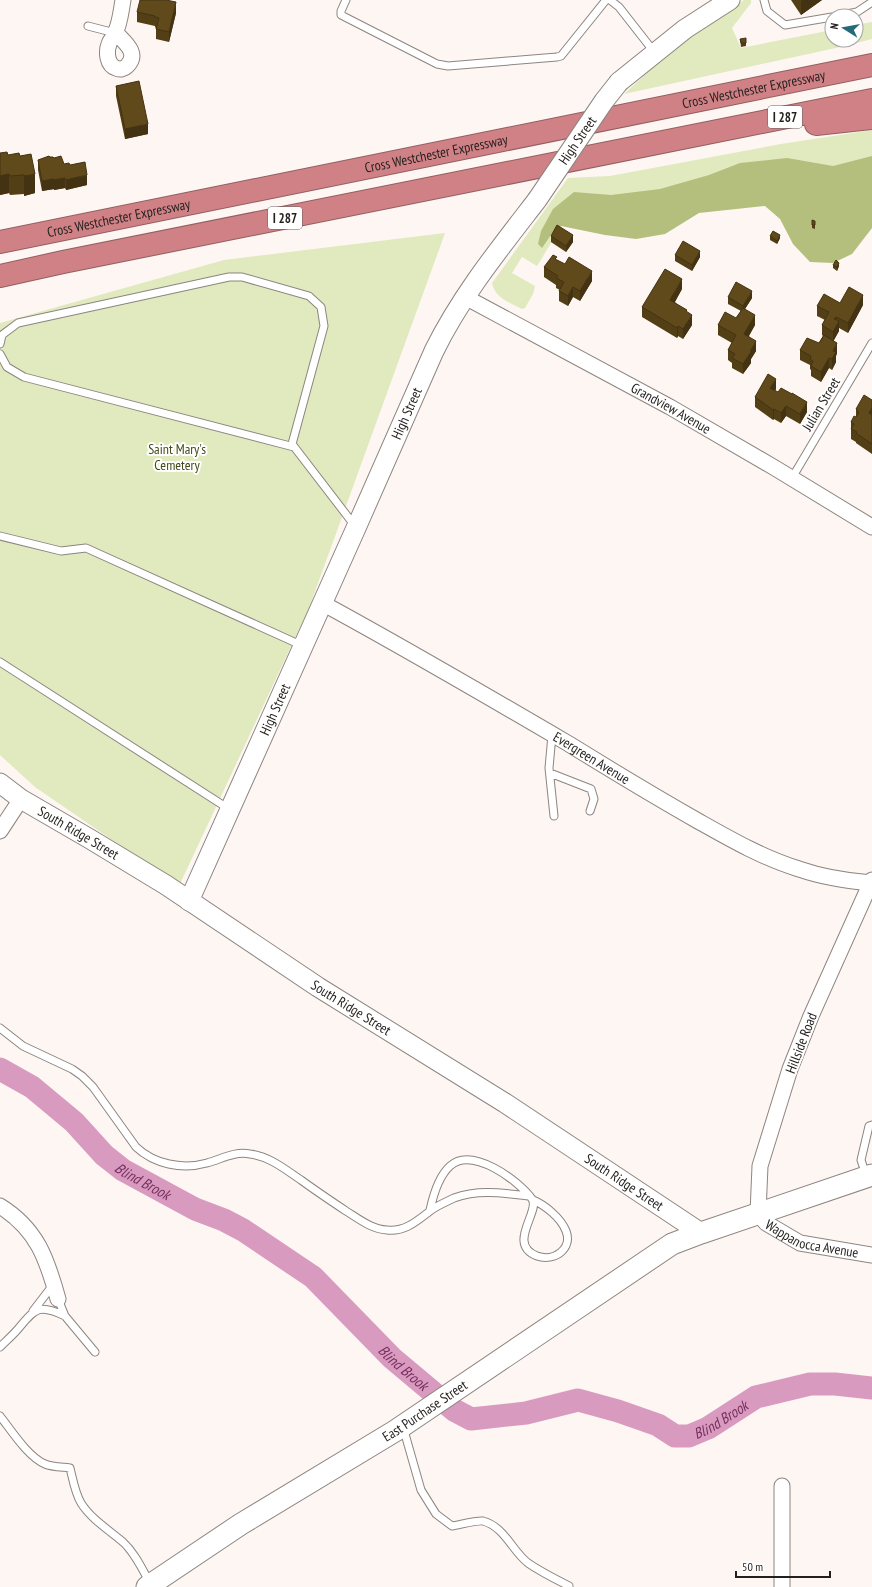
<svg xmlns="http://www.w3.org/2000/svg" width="872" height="1587" font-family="'PT Sans Narrow',sans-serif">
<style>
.green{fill:#e1e9be}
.forest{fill:#b4bf7d}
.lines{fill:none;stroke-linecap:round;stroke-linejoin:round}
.river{stroke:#d99abf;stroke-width:23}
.service-casing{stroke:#8d8580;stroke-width:9}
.minor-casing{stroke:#8d8580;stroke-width:17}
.tertiary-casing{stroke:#8d8580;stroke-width:21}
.secondary-casing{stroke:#8d8580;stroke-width:23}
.motorway-casing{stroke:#925f61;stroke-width:24}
.service{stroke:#fff;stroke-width:7}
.minor{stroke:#fff;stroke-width:15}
.tertiary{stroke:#fff;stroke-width:19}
.secondary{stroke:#fff;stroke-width:21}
.motorway{stroke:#cf8186;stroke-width:22}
.tertiary-bridge-casing{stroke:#8d8580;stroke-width:21;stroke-linecap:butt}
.tertiary-bridge{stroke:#fff;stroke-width:19}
.wall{fill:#533f16}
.shaded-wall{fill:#433312}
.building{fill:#60491a;stroke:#433312}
.labels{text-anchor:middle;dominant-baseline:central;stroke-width:4;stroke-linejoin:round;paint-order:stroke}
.shield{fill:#fff;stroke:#646261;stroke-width:1}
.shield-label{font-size:13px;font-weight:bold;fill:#221f1d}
.street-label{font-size:14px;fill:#221f1d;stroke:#fff}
.park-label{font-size:14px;fill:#444a19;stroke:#fff}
.water-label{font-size:15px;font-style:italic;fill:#772e5e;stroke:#fff}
</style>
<rect width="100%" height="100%" fill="#fef6f2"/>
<path class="green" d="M 744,0 L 751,0 L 751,3 L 732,28 L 741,48 L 832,30 L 832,40 L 856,40 L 856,25 L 872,22 L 872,39 L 845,46 L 624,94 L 675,47 Z
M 872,130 L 872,201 L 787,200 L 567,217 L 537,266 L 522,257 L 512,273 L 535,286 L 533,294 L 525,308 L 522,309 C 509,302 495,298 492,283 L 568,178 L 610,176 L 781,144 Z
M 445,233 L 309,608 L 179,886 L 35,787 L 0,755 L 0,323 L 224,260 Z"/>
<path class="forest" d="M 872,156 L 872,228 L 852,254 L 833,263 L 810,262 L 793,244 L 780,219 L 765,206 L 699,213 L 665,234 L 636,239 L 605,235 L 561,226 L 555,229 L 542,248 L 538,244 L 541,231 L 553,209 L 574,192 L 611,195 L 660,189 L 709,175 L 740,163 L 787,158 L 833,166 Z"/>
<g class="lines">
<path class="river" id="s1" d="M 0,1069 L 32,1087 L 74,1122 L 104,1155 L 123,1170 L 195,1209 L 224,1220 L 243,1230 L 313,1277 L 392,1358 L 454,1410 L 471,1419 L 526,1413 L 578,1400 L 618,1411 L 658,1425 L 675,1436 L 689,1436 L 708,1428 L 756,1397 L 810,1384 L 835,1384 L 872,1388"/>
<defs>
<path id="service" d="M 346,0 L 341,11 L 341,15 L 437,64 L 448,66 L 557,57 L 561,56 L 606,0
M 610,0 L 619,7 L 655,53
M 764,0 L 767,11 L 785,25 L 832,17
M 836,16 L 857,12 L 872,2
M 88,26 L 115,33
M 0,344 L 2,335 L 18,323 L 229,277 L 242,277 L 309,296 L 321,307 L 324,326 L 292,444 L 355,526
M 0,354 L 7,367 L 24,377 L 294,447
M 792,478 L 872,343
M 0,536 L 61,551 L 86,548 L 303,646
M 0,662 L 229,809
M 552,735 L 549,768 L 554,816
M 550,773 L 591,789 L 594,799 L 590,811
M 0,1028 L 23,1046 L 72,1069 L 82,1076 L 93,1087 L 136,1147 C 154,1164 182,1170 207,1163 C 222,1159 234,1151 250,1154 C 269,1156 286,1170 301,1180 C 316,1191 331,1201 346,1211 C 359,1219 371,1229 387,1230 C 405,1232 417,1221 430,1211 C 436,1206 446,1202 454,1198 C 478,1189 503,1193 529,1196
M 866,1175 L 861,1160 L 869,1126 L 872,1125
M 430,1210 C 433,1196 439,1176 450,1166 C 472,1146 518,1180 532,1199 C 541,1211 506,1244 537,1256 C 554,1262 573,1249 566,1231 C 561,1218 545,1205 533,1200
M 58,1299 L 65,1316 L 95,1352
M 33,1311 L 53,1285
M 0,1347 C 6,1341 12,1336 18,1329 C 35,1309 38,1303 65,1316
M 0,1416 C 11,1430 28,1457 45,1464 C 52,1467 62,1467 70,1468 C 73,1480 75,1493 81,1503 C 91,1519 109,1530 123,1542 C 135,1553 142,1569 150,1583
M 403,1427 L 421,1490 L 436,1514 L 452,1526 C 459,1525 477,1520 483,1521 C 505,1527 512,1551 528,1563 C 541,1572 555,1579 569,1586"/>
<g id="minor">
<path d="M 116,33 C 124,42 140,53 127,66 C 124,69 120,70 116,68 C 107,65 106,52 109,44 C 110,40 114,37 115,33 C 120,24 121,11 123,0"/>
<path id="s2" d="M 465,297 L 670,407 L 775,468 L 872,527"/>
<path id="s3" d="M 322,603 C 405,648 487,696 569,744 C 611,770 654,796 698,821 C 730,839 763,858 799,869 C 822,877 847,881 872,883"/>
<path d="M 0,831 L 21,799"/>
<path id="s4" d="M 872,880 L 811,1016 L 790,1069 L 760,1166 L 758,1213 L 766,1223 L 800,1243 L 872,1255"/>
<path d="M 0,1206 C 37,1229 47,1259 58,1299"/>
<path d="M 782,1486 L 782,1587"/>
</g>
<g id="tertiary">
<path d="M 619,82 L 685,29 L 730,0"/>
<path id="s5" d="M 0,783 L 21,799 L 90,839 L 166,885 L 318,987 L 505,1103 L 701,1233"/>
<path id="s6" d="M 189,901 L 356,528 L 434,351 C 461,296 500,248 537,200"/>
</g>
<g id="secondary">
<path id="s7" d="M 147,1587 L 241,1524 L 395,1431 L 672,1244 L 701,1233 L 872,1175"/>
</g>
<g id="motorway">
<path d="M 816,124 L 872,118"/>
<path id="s8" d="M 0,242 L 872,65"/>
<path d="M 0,276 L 63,262 L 872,100"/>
</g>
</defs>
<use href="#service" class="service-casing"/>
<use href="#minor" class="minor-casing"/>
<use href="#tertiary" class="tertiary-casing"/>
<use href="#secondary" class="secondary-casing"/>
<use href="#motorway" class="motorway-casing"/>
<use href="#service" class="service"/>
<use href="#minor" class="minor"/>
<use href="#tertiary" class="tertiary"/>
<use href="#secondary" class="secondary"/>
<use href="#motorway" class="motorway"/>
<defs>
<g id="tertiary-bridge">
<path id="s9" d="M 537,200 L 604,101 L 619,82"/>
</g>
</defs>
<use href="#tertiary-bridge" class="tertiary-bridge-casing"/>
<use href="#tertiary-bridge" class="tertiary-bridge"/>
</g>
<path class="wall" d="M 791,0 L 822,0 L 801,15 Z
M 137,12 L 176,13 L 169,42 L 156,39 L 156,28 L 155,27 L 155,26 L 137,22 Z
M 740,39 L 746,43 L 746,46 L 741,47 Z
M 116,86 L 148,134 L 125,139 L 116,96 Z
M 0,153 L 8,155 L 20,156 L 35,193 L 24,196 L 24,194 L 10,195 L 9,193 L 0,195 L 0,198 Z
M 50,157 L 54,158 L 64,164 L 70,165 L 87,185 L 66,190 L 65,188 L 54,190 L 54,189 L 42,191 L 38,170 L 38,160 Z
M 815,224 L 815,229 L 812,228 L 812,225 Z
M 551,236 L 573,242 L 566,252 L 551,242 Z
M 770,236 L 780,238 L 777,244 L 770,240 Z
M 675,255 L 700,257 L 692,271 L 675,261 Z
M 557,260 L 592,281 L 580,301 L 573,297 L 568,306 L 559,301 L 559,291 L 560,290 L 556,288 L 556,285 L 544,277 L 544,267 Z
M 833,265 L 839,266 L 837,271 L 833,268 Z
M 682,289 L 675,302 L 692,325 L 683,339 L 678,336 L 677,338 L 642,317 L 642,307 Z
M 728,297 L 752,298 L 745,309 L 755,325 L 749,336 L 756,351 L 751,359 L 751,363 L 743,374 L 732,368 L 732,363 L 728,360 L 728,350 L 732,343 L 718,335 L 718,325 L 736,318 L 741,311 L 728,304 Z
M 840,303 L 863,305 L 848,333 L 839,328 L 839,331 L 833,341 L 837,353 L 836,356 L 836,362 L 832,370 L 829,368 L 821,382 L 811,376 L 811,370 L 810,369 L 810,365 L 800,360 L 800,350 L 819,343 L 823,336 L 822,335 L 822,325 L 825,320 L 817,316 L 817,306 Z
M 776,389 L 775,391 L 807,412 L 800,424 L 786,416 L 781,423 L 774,419 L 773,420 L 755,407 L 755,397 Z
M 872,400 L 872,454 L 856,443 L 856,442 L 851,439 L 851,422 L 856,417 L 856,409 Z"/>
<path class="shaded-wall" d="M 803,0 L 822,0 L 801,15 L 801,1 Z
M 176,2 L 176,13 L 169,42 L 169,32 Z
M 148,124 L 148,134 L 125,139 L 125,129 Z
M 9,174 L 9,193 L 0,195 L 0,198 L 0,176 Z
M 35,174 L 35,193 L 24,196 L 24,176 Z
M 87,175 L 87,185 L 66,190 L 66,180 Z
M 65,178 L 65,188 L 54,190 L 54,180 Z
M 54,179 L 54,189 L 42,191 L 42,181 Z
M 573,235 L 573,242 L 566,252 L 566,246 Z
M 780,235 L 780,238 L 777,244 L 777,241 Z
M 700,251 L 700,257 L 692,271 L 692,265 Z
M 839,263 L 839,266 L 837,271 L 837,267 Z
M 592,271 L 592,281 L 580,301 L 580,291 Z
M 682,279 L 682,289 L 670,310 L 670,300 Z
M 573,287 L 573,297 L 568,306 L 568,296 Z
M 752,291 L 752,298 L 743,312 L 743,306 Z
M 863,295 L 863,305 L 848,333 L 848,323 Z
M 692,315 L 692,325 L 683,339 L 683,329 Z
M 755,315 L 755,325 L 744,344 L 744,334 Z
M 836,317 L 836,327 L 839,321 L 839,331 L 833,342 L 833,332 L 834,319 Z
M 678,326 L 678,336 L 677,338 L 677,328 Z
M 756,341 L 756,351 L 751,359 L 751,363 L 743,374 L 743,364 Z
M 837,343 L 837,353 L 836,356 L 836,362 L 832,370 L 832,359 L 833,351 Z
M 829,358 L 829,368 L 821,382 L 821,372 Z
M 776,379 L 776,389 L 770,398 L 770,388 Z
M 807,402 L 807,412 L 800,424 L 800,414 Z
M 786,406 L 786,416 L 781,423 L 781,413 Z
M 872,408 L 872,418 L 869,413 Z
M 774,409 L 774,419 L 773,420 L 773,410 Z"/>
<path class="building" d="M 140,0 L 166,0 L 176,2 L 169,32 L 156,29 L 159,18 L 155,17 L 155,16 L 137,12 Z
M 746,38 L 746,43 L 741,43 L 740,39 Z
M 139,81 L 148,124 L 125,129 L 116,86 Z
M 7,152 L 8,155 L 19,153 L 20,156 L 31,154 L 35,174 L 24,176 L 24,175 L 10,176 L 9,174 L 0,176 L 0,153 Z
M 49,156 L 50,157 L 53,157 L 54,158 L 61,156 L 64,164 L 69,163 L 70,165 L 85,162 L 87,175 L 66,180 L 65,178 L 54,180 L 54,179 L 42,181 L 38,160 Z
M 812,220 L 815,221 L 815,225 L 812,225 Z
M 557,225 L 573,235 L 566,246 L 551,236 Z
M 773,231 L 780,235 L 777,241 L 770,236 Z
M 683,241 L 700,251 L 692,265 L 675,255 Z
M 553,255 L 557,257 L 555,259 L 565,264 L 569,257 L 592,271 L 580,291 L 573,287 L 568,296 L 559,291 L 564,282 L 556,278 L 558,276 L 544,267 Z
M 836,260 L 839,263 L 837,267 L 833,265 Z
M 665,269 L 682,279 L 670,300 L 687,310 L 686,311 L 692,315 L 683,329 L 678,326 L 677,328 L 642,307 Z
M 736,282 L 752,291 L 743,306 L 728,297 Z
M 849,287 L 863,295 L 848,323 L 836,317 L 834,319 L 839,321 L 833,332 L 822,325 L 829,312 L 817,306 L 824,294 L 840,303 Z
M 743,308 L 755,315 L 744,334 L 756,341 L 751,350 L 751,352 L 743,364 L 732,358 L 735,354 L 728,350 L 736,335 L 718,325 L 725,312 L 736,318 Z
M 824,335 L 837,343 L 833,351 L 836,352 L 832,359 L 829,358 L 821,372 L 811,366 L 813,361 L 810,359 L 811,356 L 800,350 L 807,338 L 819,343 Z
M 768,374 L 776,379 L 770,388 L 778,392 L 781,388 L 792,394 L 792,393 L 807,402 L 800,414 L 786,406 L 781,413 L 774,409 L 773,410 L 755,397 Z
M 864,395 L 872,400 L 872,408 L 869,413 L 872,415 L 872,444 L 856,433 L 857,432 L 851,429 L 854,424 L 851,422 L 854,416 L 856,417 L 859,412 L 856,409 Z"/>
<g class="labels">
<g class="shield">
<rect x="768" y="106" width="34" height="22" rx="3"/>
<rect x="268" y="207" width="34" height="22" rx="3"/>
</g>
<g class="shield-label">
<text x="785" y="117">I 287</text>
<text x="285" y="218">I 287</text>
</g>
<g class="street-label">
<text stroke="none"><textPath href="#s8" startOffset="769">Cross Westchester Expressway</textPath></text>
<text stroke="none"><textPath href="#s9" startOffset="72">High Street</textPath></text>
<text stroke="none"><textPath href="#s8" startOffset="445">Cross Westchester Expressway</textPath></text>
<text stroke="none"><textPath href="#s8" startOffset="121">Cross Westchester Expressway</textPath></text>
<text transform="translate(821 404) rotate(-59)">Julian Street</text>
<text stroke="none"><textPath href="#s2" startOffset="234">Grandview Avenue</textPath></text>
<text stroke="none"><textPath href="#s6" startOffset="534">High Street</textPath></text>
<text stroke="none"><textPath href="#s6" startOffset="210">High Street</textPath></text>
<text stroke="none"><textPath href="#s3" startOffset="311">Evergreen Avenue</textPath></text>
<text stroke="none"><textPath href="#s5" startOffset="93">South Ridge Street</textPath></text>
<text stroke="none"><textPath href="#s5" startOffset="417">South Ridge Street</textPath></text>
<text transform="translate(801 1043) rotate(-69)">Hillside Road</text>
<text stroke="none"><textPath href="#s5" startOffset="741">South Ridge Street</textPath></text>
<text stroke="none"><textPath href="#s4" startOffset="417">Wappanocca Avenue</textPath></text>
<text stroke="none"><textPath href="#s7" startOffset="329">East Purchase Street</textPath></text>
</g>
<g class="park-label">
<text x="177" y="449">Saint Mary's<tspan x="177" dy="16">Cemetery</tspan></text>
</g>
<g class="water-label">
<text stroke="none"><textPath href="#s1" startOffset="183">Blind Brook</textPath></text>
<text stroke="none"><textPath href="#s1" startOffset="507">Blind Brook</textPath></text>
<text stroke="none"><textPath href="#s1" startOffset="855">Blind Brook</textPath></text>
</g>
</g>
<g transform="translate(844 28) rotate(281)"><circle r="19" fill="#ffffff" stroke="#a7a5a5"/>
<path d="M0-3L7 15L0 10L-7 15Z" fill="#246a79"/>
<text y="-6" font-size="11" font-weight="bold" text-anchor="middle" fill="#221f1d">N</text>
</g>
<path d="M736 1571v6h94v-6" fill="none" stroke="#221f1d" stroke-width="2"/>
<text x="742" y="1571" font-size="12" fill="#221f1d" stroke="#ffffff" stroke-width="3" paint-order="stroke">50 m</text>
</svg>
